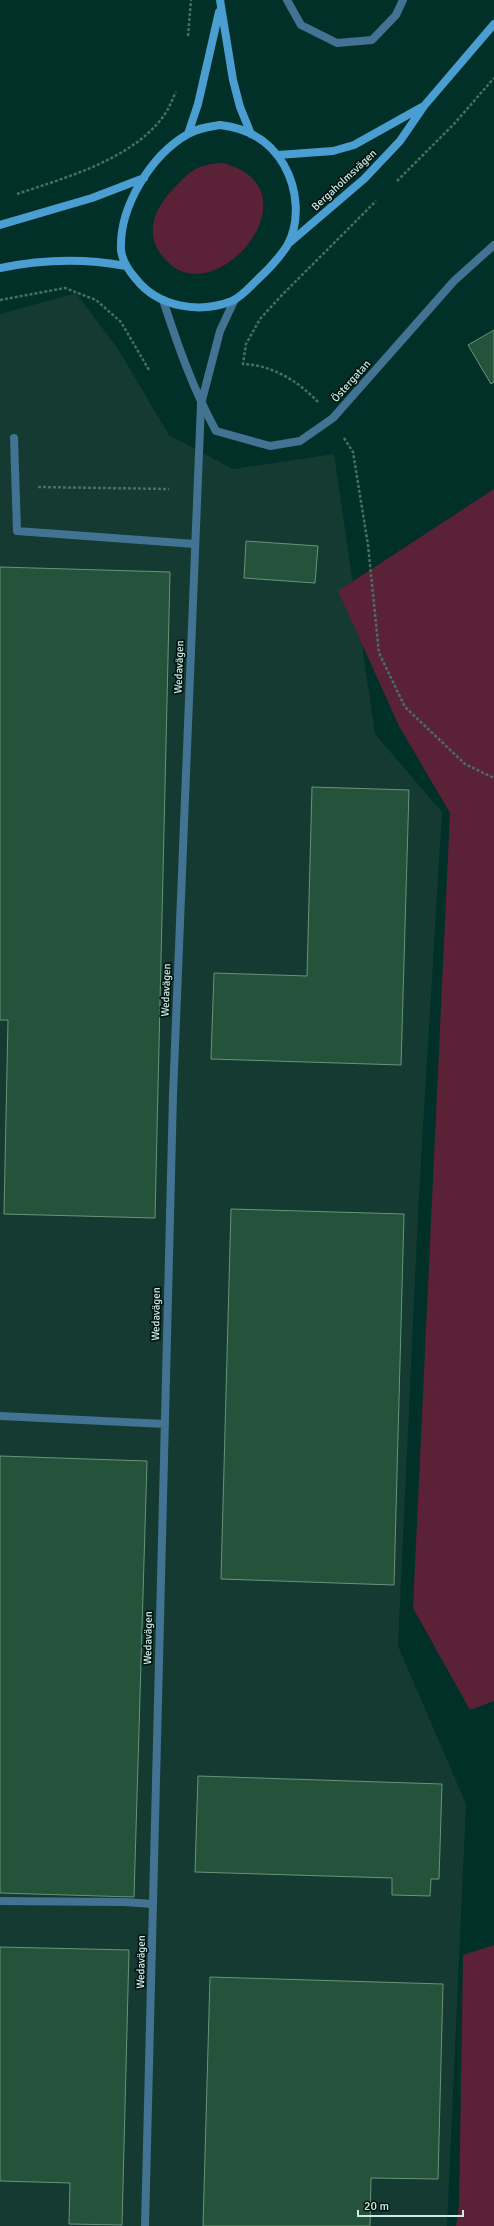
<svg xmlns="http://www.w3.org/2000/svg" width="494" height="2226" font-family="Signika,sans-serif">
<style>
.built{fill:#143a32}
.green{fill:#5a2137}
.building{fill:#25523a;stroke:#67957a}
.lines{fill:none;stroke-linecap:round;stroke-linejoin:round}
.path{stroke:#456f67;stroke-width:2.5;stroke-dasharray:3 2;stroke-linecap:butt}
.service{stroke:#427393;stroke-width:8}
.minor{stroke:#427393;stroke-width:8}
.secondary{stroke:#4b9ed1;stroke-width:8}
.labels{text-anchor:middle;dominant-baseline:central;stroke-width:3.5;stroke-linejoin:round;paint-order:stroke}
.street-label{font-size:11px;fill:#cdeae3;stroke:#001511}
</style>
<rect width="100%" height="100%" fill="#003028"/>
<path class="built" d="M 76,293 L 118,349 L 169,435 L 233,469 L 334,454 L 375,734 L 442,812 L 419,1194 L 398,1646 L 466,1804 L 447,2226 L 0,2226 L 0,314 Z"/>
<path class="green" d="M 223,163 C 319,188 220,309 170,264 C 141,238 152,210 176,186 C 181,181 187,174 194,170 C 203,164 213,164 223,163 Z
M 494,489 L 494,1701 L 470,1710 L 413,1608 L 450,813 L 399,726 L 338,591 Z
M 494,1945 L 494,2226 L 456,2226 L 459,2205 L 463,1955 Z"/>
<path class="building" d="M 494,330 L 494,382 L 491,384 L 468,345 Z
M 246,541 L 318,546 L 315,583 L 244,578 Z
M 0,567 L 170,572 L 155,1218 L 4,1214 L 8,1020 L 0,1020 Z
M 312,787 L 409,790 L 401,1065 L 211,1059 L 214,973 L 307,976 Z
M 231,1209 L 404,1214 L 394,1585 L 221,1579 Z
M 0,1456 L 147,1461 L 134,1897 L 0,1893 Z
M 198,1776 L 442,1784 L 439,1879 L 431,1879 L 430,1896 L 392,1895 L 392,1878 L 195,1872 Z
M 0,1947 L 129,1950 L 122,2225 L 69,2224 L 70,2183 L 0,2181 Z
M 210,1977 L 443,1984 L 438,2179 L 371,2178 L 370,2226 L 203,2226 Z"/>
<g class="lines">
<path class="path" d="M 188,36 L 191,0
M 397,181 L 454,124 L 494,78
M 17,194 C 67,177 134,159 165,114 C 170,107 172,99 176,92
M 0,300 L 65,288 L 96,300 L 121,322 L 149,370
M 318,402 C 298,381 272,365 243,364 L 246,344 L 260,319 L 281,296 L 376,201
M 344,438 L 353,452 L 368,545 L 379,653 L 405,707 L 465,764 L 494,778
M 38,487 L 169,489"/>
<path class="service" d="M 287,0 L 301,25 L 337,43 L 372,40 L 396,15 L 403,0
M 14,438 L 17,531 L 195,544
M 0,1416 L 165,1424
M 0,1901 L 124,1902 L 153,1904
M 145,2226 L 173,1095 L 201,404"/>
<path class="minor" d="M 163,300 C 178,346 193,389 216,431 L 270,446 L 300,441 L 333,418 L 454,281 L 494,245
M 201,404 L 220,331 L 234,301"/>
<path class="secondary" d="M 220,0 L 233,80 L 240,107 L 251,134
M 220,125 C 247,128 270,141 284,165 C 297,188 301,221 287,246 C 279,258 268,270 257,280 C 250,287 241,297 232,301 C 199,314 158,307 136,279 C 129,271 122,260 121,250 C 119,207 151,155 188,134 C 198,128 208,127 220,125 Z
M 188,134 L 198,104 L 219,12
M 278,155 L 333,151 L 354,145 L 422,107
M 0,225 L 92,198 L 144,178
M 288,244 L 364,179 L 400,141 L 424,106 L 494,24
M 0,268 C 43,259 84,258 126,266"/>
</g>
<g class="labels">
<g class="street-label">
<text transform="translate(344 180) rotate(-43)">Bergaholmsvägen</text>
<text transform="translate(351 381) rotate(-48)">Östergatan</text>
<text transform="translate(179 667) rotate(-88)">Wedavägen</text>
<text transform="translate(166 990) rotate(-88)">Wedavägen</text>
<text transform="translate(156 1314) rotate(-89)">Wedavägen</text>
<text transform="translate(148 1638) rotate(-89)">Wedavägen</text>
<text transform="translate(141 1962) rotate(-89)">Wedavägen</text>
</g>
</g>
<path d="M358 2210v6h105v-6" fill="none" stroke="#cdeae3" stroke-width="2"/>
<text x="364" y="2210" font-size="12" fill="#cdeae3" stroke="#001511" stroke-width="3" paint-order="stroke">20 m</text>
</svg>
